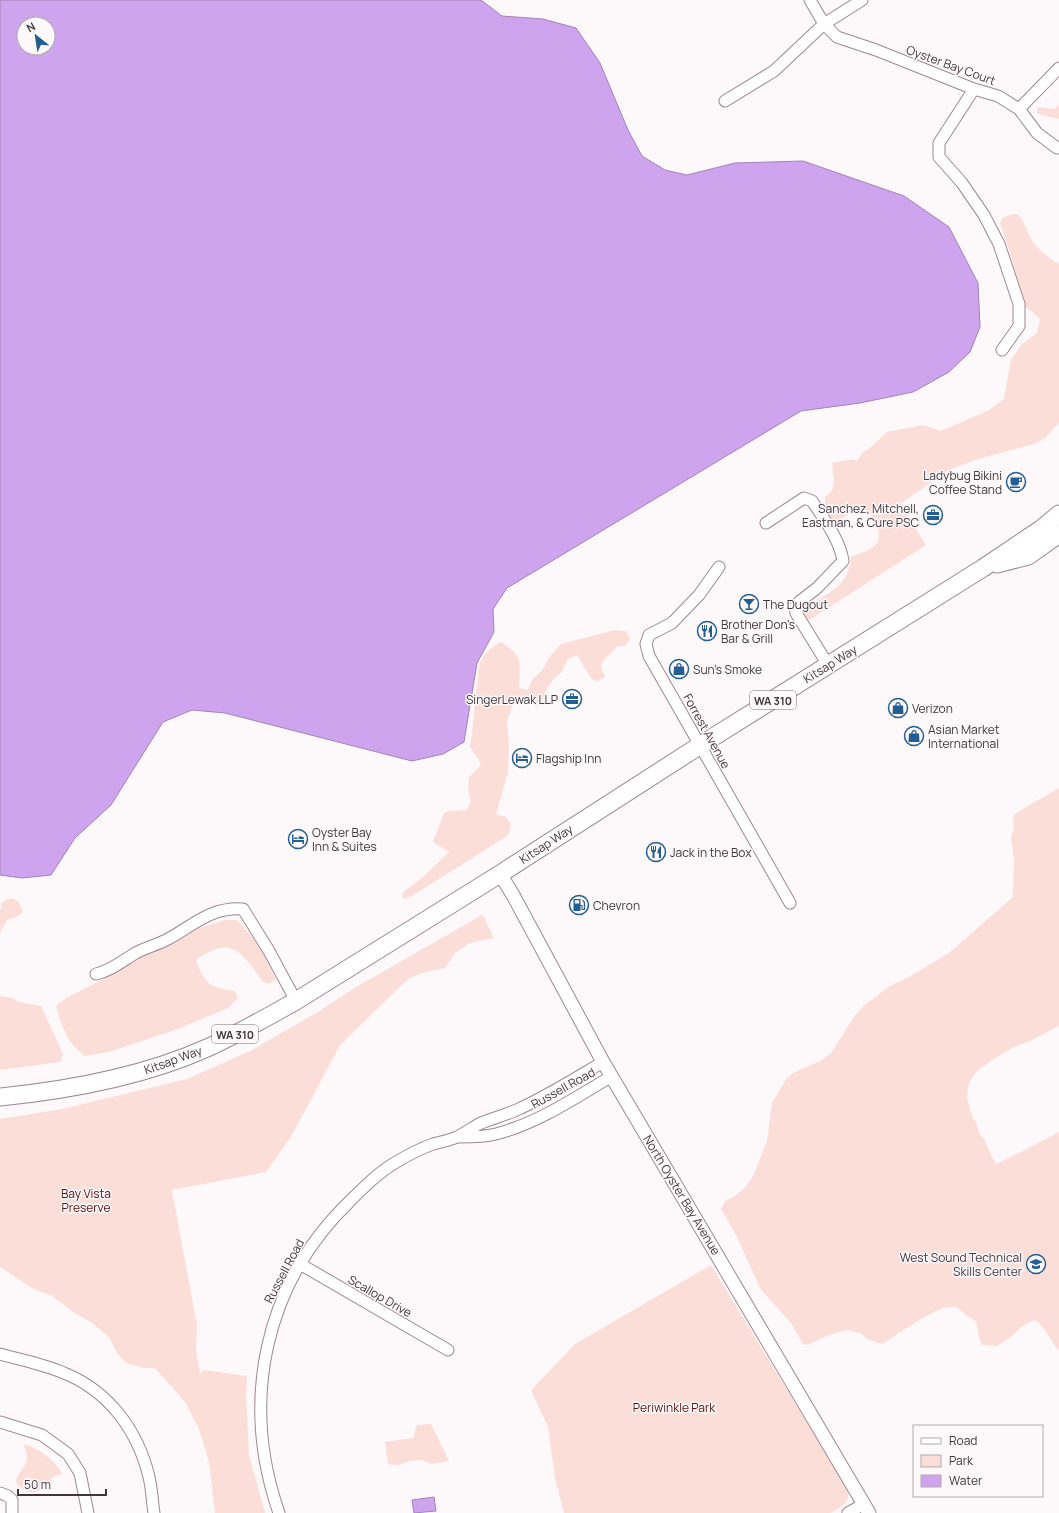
<svg xmlns="http://www.w3.org/2000/svg" width="1059" height="1513" font-family="Manrope,sans-serif">
<style>
.green{fill:#fcded9}
.water{fill:#cda4ed;stroke:#a383b8;fill-rule:evenodd}
.lines{fill:none;stroke-linecap:round;stroke-linejoin:round}
.minor-casing{stroke:#9e8791;stroke-width:13}
.tertiary-casing{stroke:#9e8791;stroke-width:15}
.primary-casing{stroke:#9e8791;stroke-width:19}
.minor{stroke:#fff;stroke-width:11}
.tertiary{stroke:#fff;stroke-width:13}
.primary{stroke:#fff;stroke-width:17}
.labels{text-anchor:middle;dominant-baseline:central;stroke-width:3;stroke-linejoin:round;paint-order:stroke}
.shield{fill:#fdf8fa;stroke:#797074;stroke-width:1}
.shield-label{font-size:11px;font-weight:bold;fill:#40363b}
.street-label{font-size:12px;fill:#40363b;stroke:#fdf8fa}
.poi-label{font-size:12px;fill:#40363b;stroke:#fdf8fa;text-anchor:start}
.park-label{font-size:12px;fill:#5e0f0a;stroke:#fdf8fa}
</style>
<rect width="100%" height="100%" fill="#fdf8fa"/>
<path class="green" d="M 1059,104 L 1059,119 L 1037,114 L 1037,109 L 1039,107 L 1055,109 Z
M 1013,214 L 1019,215 C 1024,222 1026,227 1029,235 C 1035,248 1047,257 1059,264 L 1059,423 L 1046,437 L 1037,443 L 975,460 L 949,470 L 900,504 L 926,545 L 814,617 L 808,620 L 804,616 L 803,611 C 824,592 849,590 851,557 C 867,550 885,548 877,526 C 874,518 871,514 864,509 L 854,511 L 833,523 L 825,503 L 825,497 L 832,491 L 834,481 L 832,463 L 853,459 L 857,461 L 862,453 L 870,448 L 887,432 L 923,425 L 941,431 L 989,410 L 1004,399 L 1011,360 L 1021,345 L 1037,333 L 1040,319 L 1029,309 L 1024,307 L 1011,256 L 1000,223 L 1002,218 Z
M 615,630 L 626,631 L 630,638 L 626,646 L 618,646 L 603,661 L 601,667 L 605,677 L 597,682 L 591,678 L 577,655 L 568,659 L 561,673 L 554,678 L 545,692 L 541,704 L 537,707 L 525,700 L 513,705 L 507,721 L 509,744 L 508,773 L 496,814 L 506,817 L 511,824 L 509,833 L 507,836 L 412,896 L 403,899 L 402,893 L 424,876 L 449,852 L 433,842 L 444,813 L 450,811 L 467,810 L 471,800 L 468,790 L 469,777 L 481,765 L 479,760 L 470,747 C 474,724 474,702 478,679 C 479,673 478,666 481,661 C 485,652 493,646 501,642 C 524,656 520,663 519,688 L 528,690 L 532,680 L 542,670 L 550,656 L 561,644 Z
M 1059,788 L 1059,1026 L 1030,1041 L 1014,1047 L 992,1060 L 976,1072 L 969,1083 L 967,1098 L 973,1119 L 977,1124 L 979,1133 L 985,1140 L 990,1153 L 996,1164 L 1021,1152 L 1059,1132 L 1059,1351 C 1052,1343 1043,1323 1034,1320 L 1021,1327 L 1011,1337 L 997,1346 L 982,1345 L 979,1337 L 976,1321 C 971,1318 966,1316 963,1312 C 960,1310 959,1308 956,1307 C 940,1302 897,1336 882,1344 L 867,1339 L 862,1334 L 847,1330 L 826,1336 L 808,1345 L 803,1344 L 791,1323 L 761,1290 L 736,1235 L 721,1209 L 726,1200 L 732,1198 L 746,1187 L 754,1174 L 767,1141 L 772,1103 L 786,1079 L 793,1073 L 820,1061 L 831,1053 L 856,1014 L 865,1005 L 890,986 L 909,977 L 949,953 L 1013,897 L 1014,860 L 1011,837 L 1014,828 L 1013,816 L 1021,810 Z
M 12,898 L 19,902 L 23,912 L 16,917 L 7,920 L 0,933 L 0,909 L 2,909 L 1,904 L 6,900 Z
M 482,915 L 484,918 L 485,917 L 485,920 L 494,938 L 470,943 L 455,953 L 445,968 L 422,973 L 408,979 L 340,1045 L 292,1135 L 266,1172 L 172,1190 L 197,1325 L 196,1350 L 200,1373 L 204,1370 L 247,1376 L 246,1396 L 249,1455 L 265,1513 L 215,1513 L 209,1462 L 199,1429 L 185,1402 L 155,1368 L 144,1368 L 126,1363 L 117,1353 L 109,1337 L 92,1323 L 73,1312 L 51,1295 L 35,1290 L 0,1267 L 0,1119 L 62,1109 L 187,1079 L 252,1050 L 318,1012 L 356,987 Z
M 225,920 L 236,920 C 258,939 263,954 276,979 L 270,984 L 263,982 C 241,952 233,934 196,960 C 205,984 210,988 235,991 L 238,998 L 228,1008 L 178,1029 L 109,1052 L 85,1056 C 66,1042 62,1027 56,1006 L 66,998 L 109,976 L 148,952 L 165,947 L 199,928 Z
M 0,996 L 12,998 L 19,1002 L 41,1006 L 63,1054 L 61,1062 L 0,1070 Z
M 711,1265 L 847,1488 C 852,1502 841,1507 831,1513 L 564,1513 L 555,1478 L 548,1427 L 531,1390 L 575,1344 Z
M 431,1424 L 449,1461 L 431,1464 L 422,1460 L 410,1461 L 399,1465 L 388,1464 L 385,1442 L 413,1438 L 417,1425 Z
M 24,1444 C 40,1449 54,1459 62,1474 C 58,1475 54,1476 51,1479 C 49,1481 49,1483 47,1484 C 37,1496 24,1494 16,1482 C 17,1472 28,1467 27,1456 C 27,1452 24,1448 24,1444 Z"/>
<path class="water" d="M 0,0 L 481,0 L 502,16 L 543,19 L 576,28 L 600,63 L 628,130 L 642,156 L 665,170 L 687,175 L 735,163 L 803,161 L 904,196 L 949,227 L 978,283 L 980,327 L 970,352 L 949,372 L 913,392 L 860,403 L 801,411 L 507,588 L 493,609 L 494,632 L 477,663 L 464,742 L 443,754 L 412,761 L 225,713 L 192,710 L 163,722 L 111,805 L 75,838 L 51,875 L 22,878 L 0,875 ZM 24,24 L 48,24 L 48,48 L 24,48 Z
M 434,1497 L 436,1511 L 414,1513 L 412,1500 Z"/>
<g class="lines">
<defs>
<path id="minor" d="M 810,0 L 824,24 L 837,37 L 876,50 L 974,89 L 998,96 L 1019,109 L 1037,133 L 1057,148
M 974,89 L 939,143 L 939,157 L 962,183 L 984,215 L 999,244 L 1019,304 L 1019,326 L 1002,350
M 725,101 L 774,71 L 824,24 L 862,0
M 1019,109 L 1059,68
M 766,523 L 804,498 L 812,501 C 824,519 840,540 843,561 L 817,588 L 799,602 L 795,607 L 796,613 L 828,665
M 719,567 L 699,595 L 672,623 L 649,635 L 646,644 L 649,656 L 790,903
M 96,974 C 110,971 121,962 134,954 C 144,948 157,945 168,939 C 194,925 210,907 243,909 L 269,951 L 296,1001
M 459,1137 C 471,1137 484,1137 496,1134 C 538,1123 575,1098 612,1076
M 300,1264 L 448,1350
M 0,1354 C 21,1360 44,1364 64,1373 C 109,1391 138,1431 149,1477 C 152,1489 152,1501 154,1513
M 0,1422 L 42,1435 L 68,1454 L 80,1473 L 88,1513
M 0,1493 L 8,1496 L 12,1500 L 12,1513
M 279,1513 C 240,1401 264,1284 350,1201 C 364,1187 377,1174 393,1164 C 406,1156 419,1149 433,1144 C 441,1142 450,1140 457,1137 C 465,1133 472,1128 479,1124 C 492,1118 507,1115 521,1108 C 549,1095 576,1078 603,1062
M 848,1513 L 864,1504"/>
<path id="tertiary" d="M 500,874 L 513,895 L 603,1062 L 869,1513"/>
<path id="primary" d="M 997,564 L 1028,556 L 1059,534
M 0,1097 C 70,1090 142,1077 207,1048 C 238,1034 267,1017 296,1001 L 500,874 L 699,746 L 983,568 L 1041,529 L 1059,514"/>
</defs>
<use href="#minor" class="minor-casing"/>
<use href="#tertiary" class="tertiary-casing"/>
<use href="#primary" class="primary-casing"/>
<use href="#minor" class="minor"/>
<use href="#tertiary" class="tertiary"/>
<use href="#primary" class="primary"/>
</g>
<defs>
<symbol id="cafe-ring" viewBox="-11 -11 22 22"><circle r="9.5" fill="#fdf8fa" stroke="#225d94" stroke-width="1.5"/><path d="M-5.5-4.5H6V0H3Q3 3.5 0 3.5H-2.5Q-5.5 3.5-5.5 0ZM3-3.2v2h1.7v-2ZM-6 4.5H4V6H-6Z" fill="#225d94"/></symbol>
<symbol id="office-ring" viewBox="-11 -11 22 22"><circle r="9.5" fill="#fdf8fa" stroke="#225d94" stroke-width="1.5"/><path d="M-6-3h4V-5.5h4V-3h4V5H-6ZM-1-4.5V-3h2v-1.5ZM-6 0V1H6V0Z" fill="#225d94"/></symbol>
<symbol id="bar-ring" viewBox="-11 -11 22 22"><circle r="9.5" fill="#fdf8fa" stroke="#225d94" stroke-width="1.5"/><path d="M-6-5H6L.8 .8V4.5H3.5V6h-7V4.5H-.8V.8Z" fill="#225d94"/></symbol>
<symbol id="restaurant-ring" viewBox="-11 -11 22 22"><circle r="9.5" fill="#fdf8fa" stroke="#225d94" stroke-width="1.5"/><path d="M-5-6h1v4h1v-4h1v4h1v-4h1v5L-1.5 .5V6h-2V.5L-5-1ZM5-6V6H3V1.5H1.5Q1.5-4 5-6Z" fill="#225d94"/></symbol>
<symbol id="shop-ring" viewBox="-11 -11 22 22"><circle r="9.5" fill="#fdf8fa" stroke="#225d94" stroke-width="1.5"/><path d="M-5-2.5h2.3a2.7 3.5 0 0 1 5.4 0H5L5.5 6h-11ZM-1.5-2.5h3a1.5 2.3 0 0 0-3 0Z" fill="#225d94"/></symbol>
<symbol id="hotel-ring" viewBox="-11 -11 22 22"><circle r="9.5" fill="#fdf8fa" stroke="#225d94" stroke-width="1.5"/><path d="M-6-4.5h1.5V1H6V5H4.5V3h-9V5H-6ZM-4 0a1.8 1.8 0 1 1 3.6 0ZM.5 0V-2.5h3Q6-2.5 6 0Z" fill="#225d94"/></symbol>
<symbol id="fuel-ring" viewBox="-11 -11 22 22"><circle r="9.5" fill="#fdf8fa" stroke="#225d94" stroke-width="1.5"/><path d="M-5.5-6h7V0h2V4h1.3V-2.5L3-4.5l.8-.8L6-3V5H2.5V1h-1V6h-7ZM-4.2-4.7v3.2H.2V-4.7Z" fill="#225d94"/></symbol>
<symbol id="school-ring" viewBox="-11 -11 22 22"><circle r="9.5" fill="#fdf8fa" stroke="#225d94" stroke-width="1.5"/><path d="M0-5L7-2L0 1L-7-2ZM-4 1L0 2.5L4 1V4Q0 6-4 4Z" fill="#225d94"/></symbol>
</defs>
<g fill-rule="evenodd">
<use href="#cafe-ring" x="1005" y="471" width="22" height="22"/>
<use href="#office-ring" x="922" y="504" width="22" height="22"/>
<use href="#bar-ring" x="738" y="593" width="22" height="22"/>
<use href="#restaurant-ring" x="696" y="620" width="22" height="22"/>
<use href="#shop-ring" x="668" y="658" width="22" height="22"/>
<use href="#office-ring" x="561" y="688" width="22" height="22"/>
<use href="#shop-ring" x="887" y="697" width="22" height="22"/>
<use href="#shop-ring" x="903" y="725" width="22" height="22"/>
<use href="#hotel-ring" x="511" y="747" width="22" height="22"/>
<use href="#hotel-ring" x="287" y="828" width="22" height="22"/>
<use href="#restaurant-ring" x="645" y="841" width="22" height="22"/>
<use href="#fuel-ring" x="568" y="894" width="22" height="22"/>
<use href="#school-ring" x="1025" y="1253" width="22" height="22"/>
</g>
<g class="labels">
<g class="shield">
<rect x="750" y="691" width="46" height="18" rx="3"/>
<rect x="212" y="1025" width="46" height="18" rx="3"/>
</g>
<g class="shield-label">
<text x="773" y="700">WA 310</text>
<text x="235" y="1034">WA 310</text>
</g>
<g class="street-label">
<text transform="translate(951 65) rotate(20)">Oyster Bay Court</text>
<text transform="translate(830 664) rotate(-32)">Kitsap Way</text>
<text transform="translate(707 731) rotate(61)">Forrest Avenue</text>
<text transform="translate(546 844) rotate(-33)">Kitsap Way</text>
<text transform="translate(173 1060) rotate(-20)">Kitsap Way</text>
<text transform="translate(563 1088) rotate(-29)">Russell Road</text>
<text transform="translate(682 1195) rotate(59)">North Oyster Bay Avenue</text>
<text transform="translate(284 1271) rotate(-62)">Russell Road</text>
<text transform="translate(380 1296) rotate(30)">Scallop Drive</text>
</g>
<g class="poi-label">
<text x="1002" y="475" text-anchor="end">Ladybug Bikini<tspan x="1002" dy="14">Coffee Stand</tspan></text>
<text x="919" y="508" text-anchor="end">Sanchez, Mitchell,<tspan x="919" dy="14">Eastman, &amp; Cure PSC</tspan></text>
<text x="763" y="604">The Dugout</text>
<text x="721" y="624">Brother Don's<tspan x="721" dy="14">Bar &amp; Grill</tspan></text>
<text x="693" y="669">Sun's Smoke</text>
<text x="558" y="699" text-anchor="end">SingerLewak LLP</text>
<text x="912" y="708">Verizon</text>
<text x="928" y="729">Asian Market<tspan x="928" dy="14">International</tspan></text>
<text x="536" y="758">Flagship Inn</text>
<text x="312" y="832">Oyster Bay<tspan x="312" dy="14">Inn &amp; Suites</tspan></text>
<text x="670" y="852">Jack in the Box</text>
<text x="593" y="905">Chevron</text>
<text x="1022" y="1257" text-anchor="end">West Sound Technical<tspan x="1022" dy="14">Skills Center</tspan></text>
</g>
<g class="park-label">
<text x="86" y="1193">Bay Vista<tspan x="86" dy="14">Preserve</tspan></text>
<text x="674" y="1407">Periwinkle Park</text>
</g>
</g>
<rect x="913" y="1425" width="130" height="72" fill="#fdf8fa" stroke="#b1aaae"/>
<rect x="921" y="1438" width="20" height="6" fill="#ffffff" stroke="#b1aaae"/>
<text x="949" y="1445" font-size="12" fill="#40363b">Road</text>
<rect x="921" y="1455" width="20" height="12" fill="#fcded9" stroke="#b1aaae"/>
<text x="949" y="1465" font-size="12" fill="#40363b">Park</text>
<rect x="921" y="1475" width="20" height="12" fill="#cda4ed" stroke="#b1aaae"/>
<text x="949" y="1485" font-size="12" fill="#40363b">Water</text>
<g transform="translate(36 36) rotate(330)"><circle r="19" fill="#fdf8fa" stroke="#b1aaae"/>
<path d="M0-3L7 15L0 10L-7 15Z" fill="#225d94"/>
<text y="-6" font-size="11" font-weight="bold" text-anchor="middle" fill="#40363b">N</text>
</g>
<path d="M18 1489v6h88v-6" fill="none" stroke="#40363b" stroke-width="2"/>
<text x="24" y="1489" font-size="12" fill="#40363b" stroke="#fdf8fa" stroke-width="3" paint-order="stroke">50 m</text>
</svg>
